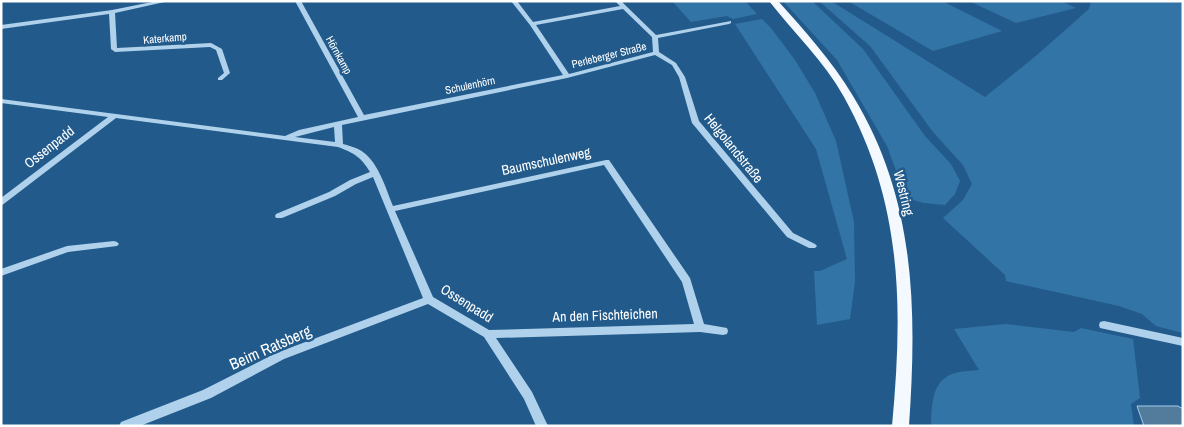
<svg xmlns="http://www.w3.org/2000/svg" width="1184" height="427" font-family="'Archivo Narrow',sans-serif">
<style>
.green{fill:#3374a6}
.water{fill:#537b9c;stroke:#a3cdec}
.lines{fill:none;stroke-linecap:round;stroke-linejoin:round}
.minor{fill:#afd1eb;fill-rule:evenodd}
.major{fill:#f3f9fe;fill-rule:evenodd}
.labels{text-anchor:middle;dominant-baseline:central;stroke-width:5;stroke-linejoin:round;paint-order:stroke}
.far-street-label{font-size:11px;fill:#fff;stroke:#225b8b}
.street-label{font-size:14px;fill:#fff;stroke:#225b8b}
.near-street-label{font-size:16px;fill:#fff;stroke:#225b8b}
</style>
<rect width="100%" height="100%" fill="#225b8b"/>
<path class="green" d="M 672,1 L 745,1 L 757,14 L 733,19 L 727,16 L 691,22 Z
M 783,1 L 812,1 L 863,49 L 925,136 L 951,164 L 960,181 L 955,194 L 945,205 L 924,203 L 906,198 L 887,146 L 837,60 Z
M 819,1 L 831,1 L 985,97 L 1037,55 L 1089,9 L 1091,1 L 1183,1 L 1183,333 L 1156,326 L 1142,314 L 1119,306 L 1006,281 L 1005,275 L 943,218 L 963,200 L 972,184 L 963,165 L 933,132 L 870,46 Z
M 848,1 L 942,1 L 1002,31 L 933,51 Z
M 969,1 L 1061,1 L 1076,8 L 1016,23 Z
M 762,19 L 771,28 L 795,60 L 815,93 L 836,141 L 854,222 L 855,282 L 850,319 L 817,325 L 814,271 L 820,271 L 847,259 L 816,149 L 735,24 Z
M 1006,324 L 1074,332 L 1081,328 L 1133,339 L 1140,398 L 1131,404 L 1134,426 L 931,426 C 932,403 931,378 959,372 C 965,371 972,371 979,370 L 954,329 Z"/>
<path class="water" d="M 1137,406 L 1178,406 L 1183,409 L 1183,426 L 1144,426 Z"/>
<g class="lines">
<path class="minor" d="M 157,1 L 169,1 L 115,13 L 117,48 L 211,43 L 222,49 L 230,73 L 222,80 L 218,80 L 218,78 L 224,73 L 216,50 L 210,47 L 115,52 L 111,49 L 109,14 L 1,29 L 1,25 L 112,10 Z
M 295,1 L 301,1 L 364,115 L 563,75 L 530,25 L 511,1 L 517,1 L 533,22 L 620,6 L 615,1 L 621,1 L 656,35 L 731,21 L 731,23 L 729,24 L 658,38 L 659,52 L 676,63 L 685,77 L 699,121 L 793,233 L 815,244 L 817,246 L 815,248 L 809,248 L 787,237 L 692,123 L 679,77 L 672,65 L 655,55 L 567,78 L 342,125 L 343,144 C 348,145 353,147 358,149 C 378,159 385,187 393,206 L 606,160 L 609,160 L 690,278 L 704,324 L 727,328 L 728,331 L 727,334 L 723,335 L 700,332 L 496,338 L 532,392 L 548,426 L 536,426 L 524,399 L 484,337 L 428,304 L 284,359 L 211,398 L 140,426 L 119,426 L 121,422 L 203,390 L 276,353 L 423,298 L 373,177 L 356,184 L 335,196 L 282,218 L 276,218 L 275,216 L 276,214 L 329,192 L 350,180 L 370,172 C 361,157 354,153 338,147 L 116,118 L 1,206 L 1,198 L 108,117 L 1,103 L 1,99 L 285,136 L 299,130 L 358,117 ZM 623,9 L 652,37 L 653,52 L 569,74 L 536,25 ZM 334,127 L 335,142 L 295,137 ZM 604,165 L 682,282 L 694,324 L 489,330 L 433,297 L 395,211 Z
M 114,241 L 117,242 L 119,244 L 117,246 L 68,252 L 1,276 L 1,269 L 67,246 Z
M 1104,321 L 1183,338 L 1183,346 L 1100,328 L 1099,325 L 1100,322 Z"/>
<path class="major" d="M 769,1 L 778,1 C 805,31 832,61 853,96 C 916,199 917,310 909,426 L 892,426 C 903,308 903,204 844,97 C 824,61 794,33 769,1 Z"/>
</g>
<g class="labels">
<g class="far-street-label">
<text transform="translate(165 38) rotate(-5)">Katerkamp</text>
<text transform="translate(339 55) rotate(61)">Hörnkamp</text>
<text transform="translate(609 55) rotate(-14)">Perleberger Straße</text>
<text transform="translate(470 85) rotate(-12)">Schulenhörn</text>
</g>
<g class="street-label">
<text transform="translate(49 147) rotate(-38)">Ossenpadd</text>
<text transform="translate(734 148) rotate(51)">Helgolandstraße</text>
<text transform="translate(546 161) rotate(-12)">Baumschulenweg</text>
<text transform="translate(904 193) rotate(76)">Westring</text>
<text transform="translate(467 303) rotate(32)">Ossenpadd</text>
<text transform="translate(605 315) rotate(-2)">An den Fischteichen</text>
</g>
<g class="near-street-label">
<text transform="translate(270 347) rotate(-24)">Beim Ratsberg</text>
</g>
</g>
<rect width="1184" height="427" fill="none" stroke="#ffffff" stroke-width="5"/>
</svg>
